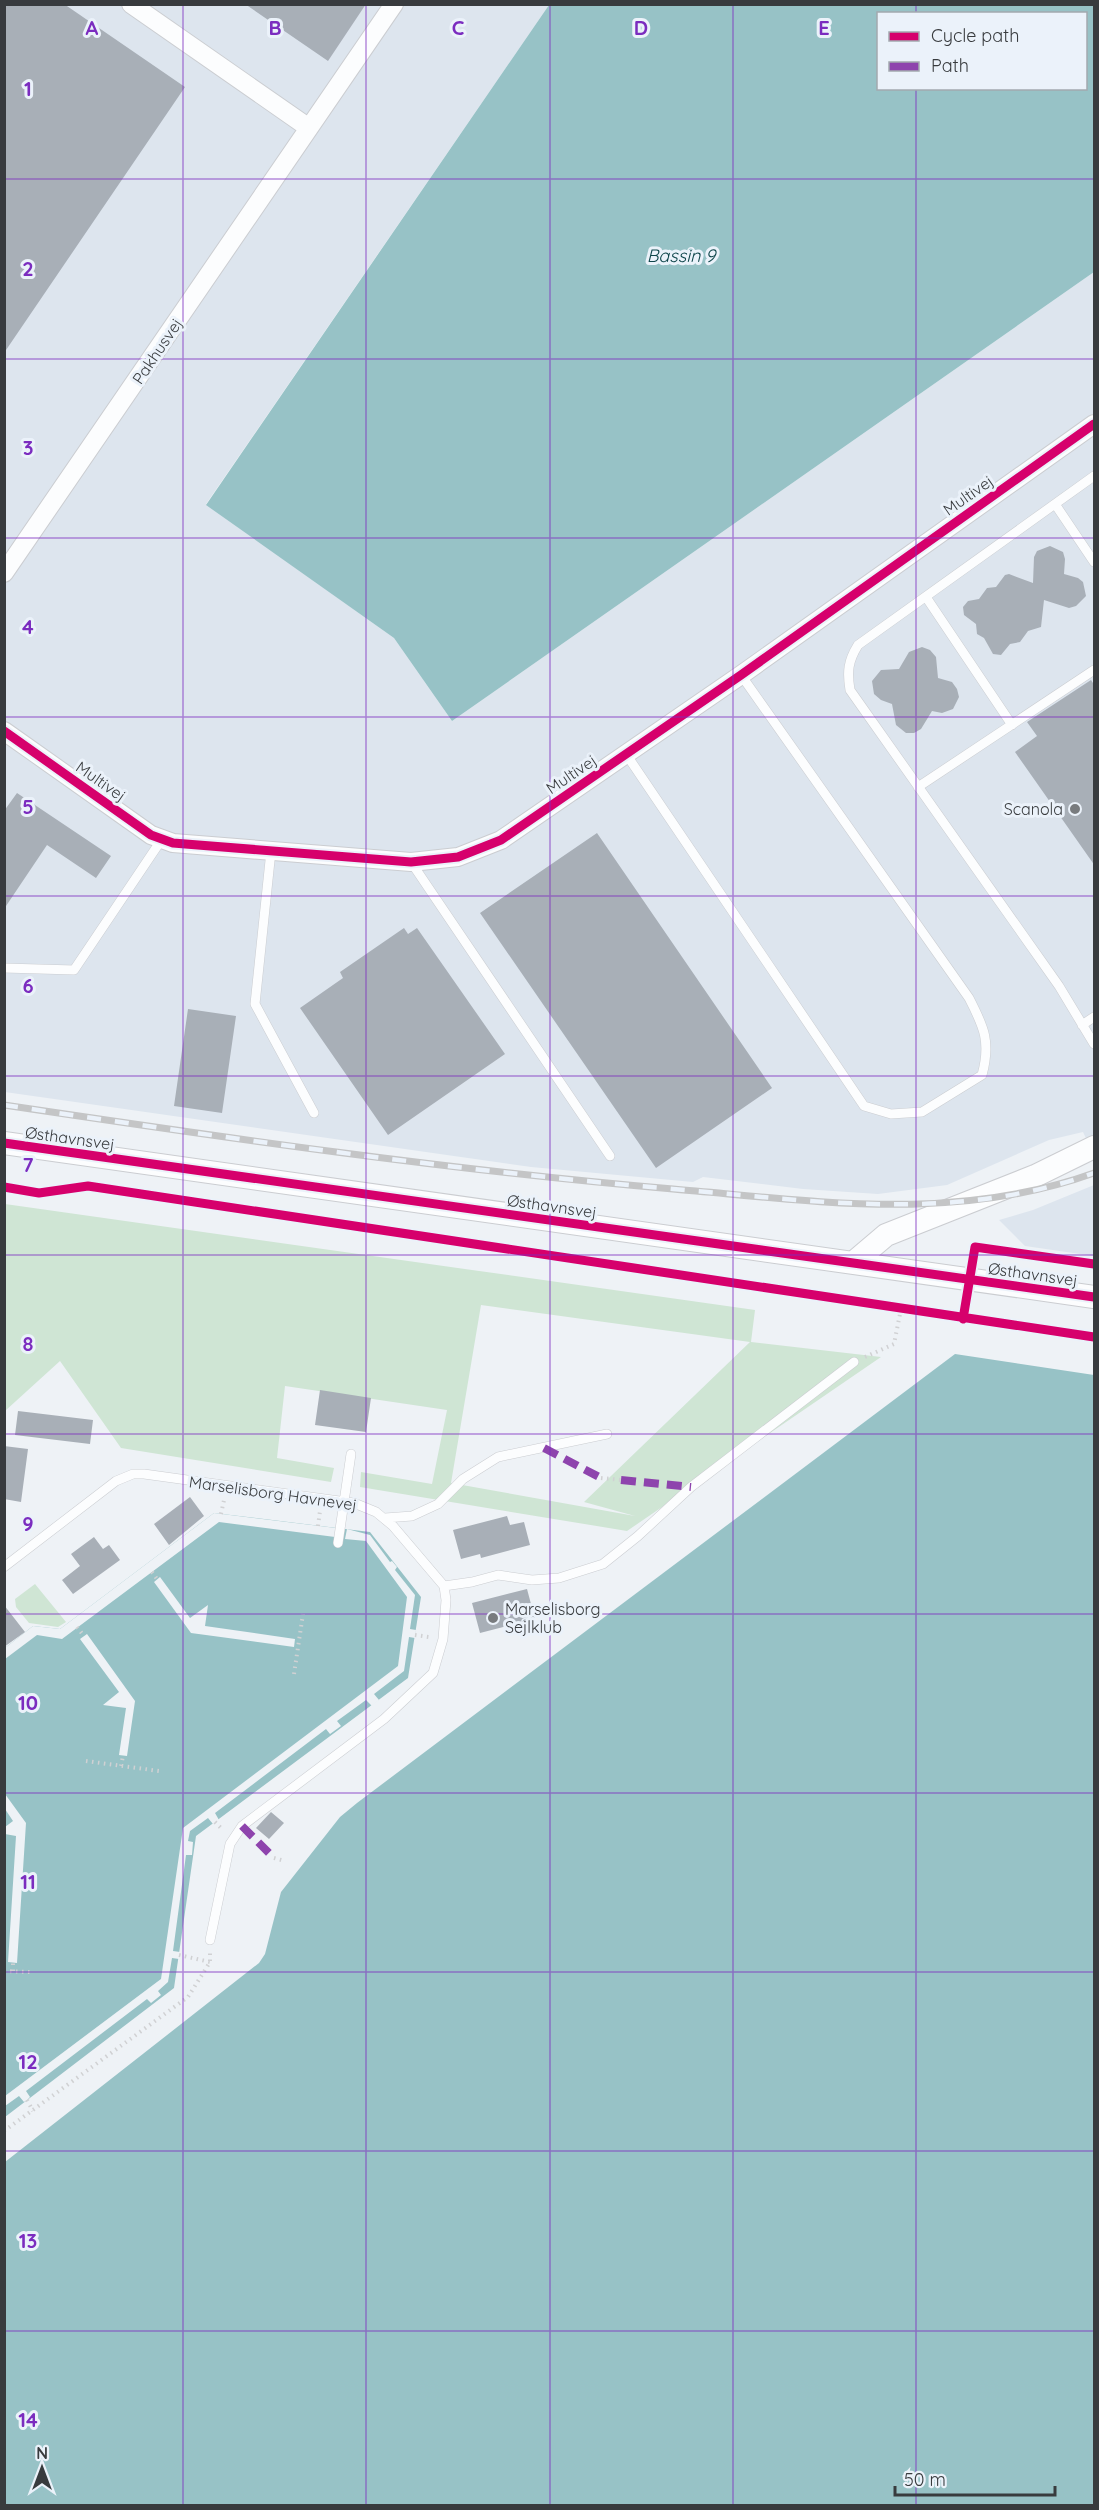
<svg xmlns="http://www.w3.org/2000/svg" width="1099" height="2510" font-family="Quicksand,sans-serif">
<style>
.built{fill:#dde5ee}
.green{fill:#cfe5d4;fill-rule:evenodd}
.water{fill:#97c2c6;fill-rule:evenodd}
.pier{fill:#eef2f6}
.building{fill:#a8afb7}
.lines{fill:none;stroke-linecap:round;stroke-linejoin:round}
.service-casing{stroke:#cbcdd1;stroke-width:10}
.minor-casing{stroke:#cbcdd1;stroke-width:20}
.tertiary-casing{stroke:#cbcdd1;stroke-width:24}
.path{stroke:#d0d1d3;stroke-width:4;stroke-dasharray:1.5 4.5;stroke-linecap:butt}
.service{stroke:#fcfdfe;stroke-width:9}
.minor{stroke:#fcfdfe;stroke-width:18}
.tertiary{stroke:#fcfdfe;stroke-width:22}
.rail-casing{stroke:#c4c5c6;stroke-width:7}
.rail{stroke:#ebf2fa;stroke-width:4.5;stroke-dasharray:14;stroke-linecap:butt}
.quiet{stroke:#8e44ad;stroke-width:8;stroke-dasharray:15 8;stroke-linecap:butt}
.cycleway-casing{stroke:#ebf2fa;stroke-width:13}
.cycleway{stroke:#d6006c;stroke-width:9}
.grid{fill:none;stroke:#7b2cbf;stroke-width:1.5;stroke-opacity:0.55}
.poi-dot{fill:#787b7e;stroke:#ebf2fa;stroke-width:2}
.labels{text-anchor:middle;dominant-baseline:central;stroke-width:6;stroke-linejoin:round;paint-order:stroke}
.street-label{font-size:16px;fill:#383b3e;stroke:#ebf2fa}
.poi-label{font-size:16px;fill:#383b3e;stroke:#ebf2fa;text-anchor:end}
.water-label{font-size:18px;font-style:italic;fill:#0e454a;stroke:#ebf2fa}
.grid-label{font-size:20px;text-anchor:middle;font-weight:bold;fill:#7b2cbf;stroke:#ebf2fa;stroke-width:6;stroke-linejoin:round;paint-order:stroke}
</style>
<rect width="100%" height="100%" fill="#eef2f6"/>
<path class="built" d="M 5,5 L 549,5 L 206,504 L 394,638 L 452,721 L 1094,272 L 1094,1155 L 1083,1132 L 1049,1140 L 947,1185 L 878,1194 L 803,1189 L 703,1177 L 693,1182 L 531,1167 L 5,1092 Z
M 1094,1185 L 1094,1256 L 1025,1246 L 999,1220 L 1033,1210 Z"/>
<path class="green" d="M 5,1204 L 755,1310 L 751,1342 L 881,1357 L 627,1531 L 360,1487 L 361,1472 L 432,1484 L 447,1410 L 285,1386 L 277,1458 L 334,1468 L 331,1482 L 121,1448 L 60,1361 L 5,1411 ZM 481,1305 L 750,1342 L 584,1502 L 635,1516 L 451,1483 Z
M 35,1584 L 66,1622 L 58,1627 L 29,1623 L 16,1607 L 15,1599 Z"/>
<path class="water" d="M 549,5 L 1094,5 L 1094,272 L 452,721 L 394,638 L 206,505 ZM 878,14 L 1086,14 L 1086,88 L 878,88 Z
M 955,1354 L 1094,1375 L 1094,2505 L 5,2505 L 5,2162 L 259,1963 L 265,1954 L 281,1892 L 340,1817 L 357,1803 Z
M 214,1513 L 370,1532 L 421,1597 L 408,1678 L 196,1836 L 174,1988 L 5,2117 L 5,1648 L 33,1626 L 60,1629 Z"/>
<path class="pier" d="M 214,1513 L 336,1528 L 335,1537 L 219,1522 L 62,1639 L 37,1635 L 5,1659 L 5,1648 L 33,1626 L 60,1629 Z
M 347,1529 L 370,1535 L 390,1562 L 392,1561 L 397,1567 L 395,1570 L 415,1595 L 410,1629 L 416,1630 L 415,1638 L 409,1637 L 404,1671 L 374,1694 L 379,1700 L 372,1706 L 366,1700 L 337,1721 L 341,1726 L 330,1734 L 326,1729 L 215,1813 L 219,1820 L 213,1824 L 208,1818 L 190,1831 L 188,1841 L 193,1842 L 192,1855 L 186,1855 L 173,1951 L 180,1952 L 179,1959 L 172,1958 L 168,1982 L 158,1991 L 161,1995 L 151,2003 L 147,1999 L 26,2091 L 30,2097 L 27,2100 L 24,2102 L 19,2096 L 5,2106 L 5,2096 L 161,1979 L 183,1828 L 398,1666 L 407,1597 L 366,1541 L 345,1539 Z
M 160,1577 L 190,1618 L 208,1605 L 205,1626 L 295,1639 L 294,1647 L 191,1633 L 154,1582 Z
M 87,1634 L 135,1701 L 127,1756 L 119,1755 L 126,1708 L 103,1705 L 119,1692 L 80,1639 Z
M 5,1794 L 26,1823 L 17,1963 L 8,1962 L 16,1836 L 5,1834 L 5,1827 L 13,1821 L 5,1809 Z"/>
<path class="building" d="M 4,4 L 64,4 L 185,87 L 4,353 Z
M 245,4 L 366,4 L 328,61 Z
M 1050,546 L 1063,552 L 1065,559 L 1064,574 L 1078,578 L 1083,582 L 1086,596 L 1076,606 L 1069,608 L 1044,600 L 1041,627 L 1028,631 L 1020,642 L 1010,644 L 1001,655 L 993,654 L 984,638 L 977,634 L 976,624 L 964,615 L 963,607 L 968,601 L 979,599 L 987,588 L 996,587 L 1005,575 L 1009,574 L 1033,583 L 1034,557 L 1037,551 Z
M 922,647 L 930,650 L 936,657 L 938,678 L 952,682 L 957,689 L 959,697 L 953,709 L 942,713 L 932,711 L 921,729 L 914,733 L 906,733 L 896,725 L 892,704 L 881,700 L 874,694 L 872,681 L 881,670 L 899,669 L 909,652 Z
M 1091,680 L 1095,686 L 1095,866 L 1015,752 L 1037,736 L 1027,722 Z
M 17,793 L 111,856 L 96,878 L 47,845 L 4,909 L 4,811 Z
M 597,833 L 772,1088 L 656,1168 L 480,913 Z
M 404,928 L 408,934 L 417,928 L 505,1054 L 388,1135 L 300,1008 L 343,978 L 340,972 Z
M 188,1009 L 236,1016 L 222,1113 L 174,1106 Z
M 320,1390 L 371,1398 L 366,1432 L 315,1425 Z
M 18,1411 L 93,1420 L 90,1444 L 15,1435 Z
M 4,1446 L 28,1449 L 21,1502 L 4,1499 Z
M 190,1497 L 204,1516 L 169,1545 L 154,1524 Z
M 507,1516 L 510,1525 L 524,1522 L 530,1545 L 481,1558 L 480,1554 L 461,1559 L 453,1530 Z
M 94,1537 L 103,1549 L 109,1545 L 120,1560 L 73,1594 L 62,1580 L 80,1566 L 71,1554 Z
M 527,1589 L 535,1619 L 480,1633 L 472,1603 Z
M 4,1605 L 25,1632 L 4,1647 Z
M 271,1812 L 284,1823 L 269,1839 L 256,1828 Z"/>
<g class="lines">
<defs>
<path id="service" d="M 1094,476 L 858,645 C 848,661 847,672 850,690 L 1059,986 L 1094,1044
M 1055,504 L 1094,562
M 926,597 L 1012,725
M 626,754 L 864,1106 L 891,1114 L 922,1112 L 982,1075 C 991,1042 984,1027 969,998 L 741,675
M 918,787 L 1094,670
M 271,851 L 255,1004 L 314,1113
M 411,862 L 610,1156
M 4,968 L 74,970 L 162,839
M 1082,1025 L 1094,1017
M 385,1518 L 412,1516 L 438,1504 L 463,1479 L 498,1457 L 607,1434
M 338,1543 L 351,1454
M 4,1567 L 116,1481 L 133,1474 L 144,1474 L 354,1503 L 376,1512 L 393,1526 L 444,1586 L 446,1600 L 443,1639 L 433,1673 L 384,1719 L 242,1826 L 230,1844 L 210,1940
M 444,1586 L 472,1582 L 498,1575 L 532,1580 L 559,1578 L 603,1564 L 638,1536 L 691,1487 L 854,1362"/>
<path id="minor" d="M 131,4 L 309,128
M 4,573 L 394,4
M 4,731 L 151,835 L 173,843 L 411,862 L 458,857 L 501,840 L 741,675 L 1094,424"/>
<path id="tertiary" d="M 4,1143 L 1094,1297
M 853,1263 L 886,1235 L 1035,1176 L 1094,1147"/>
</defs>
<use href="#service" class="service-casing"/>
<use href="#minor" class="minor-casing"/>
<use href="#tertiary" class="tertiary-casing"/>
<path class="path" d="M 865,1357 L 894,1344 L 901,1309
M 601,1478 L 621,1480
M 221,1514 L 224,1500
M 318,1526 L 320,1511
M 152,1572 L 157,1579
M 77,1627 L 84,1636
M 415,1635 L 429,1637
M 294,1674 L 303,1614
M 86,1761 L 159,1771
M 121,1766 L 123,1756
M 215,1822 L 223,1830
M 274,1858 L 285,1861
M 179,1955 L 210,1962
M 4,1971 L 30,1972
M 13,1971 L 13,1962
M 27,2100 L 33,2111
M 4,2131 L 188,1997 L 210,1962 L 210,1952"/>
<use href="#service" class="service"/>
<use href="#minor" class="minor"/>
<use href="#tertiary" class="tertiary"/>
<defs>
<path id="rail" d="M 4,1105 C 227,1138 449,1170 673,1189 C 817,1201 955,1223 1094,1173"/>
</defs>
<use href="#rail" class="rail-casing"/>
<use href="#rail" class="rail"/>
<path class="quiet" d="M 544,1448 L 601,1478
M 621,1480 L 691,1487
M 242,1826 L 274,1858"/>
<defs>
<path id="cycleway" d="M 4,731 L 151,835 L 173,843 L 411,862 L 458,857 L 501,840 L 741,675 L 1094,424
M 4,1143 L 1094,1297
M 4,1187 L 39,1193 L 88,1186 L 1094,1337
M 963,1319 L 975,1247 L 1094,1264"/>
</defs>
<use href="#cycleway" class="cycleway-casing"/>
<use href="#cycleway" class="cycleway"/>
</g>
<path class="grid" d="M 183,4 L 183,2506M 366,4 L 366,2506M 550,4 L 550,2506M 733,4 L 733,2506M 916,4 L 916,14M 916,88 L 916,2506M 4,179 L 1094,179M 4,359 L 1094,359M 4,538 L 1094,538M 4,717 L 1094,717M 4,896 L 1094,896M 4,1076 L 1094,1076M 4,1255 L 1094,1255M 4,1434 L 1094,1434M 4,1614 L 1094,1614M 4,1793 L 1094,1793M 4,1972 L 1094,1972M 4,2151 L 1094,2151M 4,2331 L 1094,2331"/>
<g class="poi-dot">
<circle cx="1075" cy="809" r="6"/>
<circle cx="493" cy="1618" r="6"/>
</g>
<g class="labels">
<g class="street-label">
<text transform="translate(157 351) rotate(-56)">Pakhusvej</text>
<text transform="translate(968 495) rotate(-35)">Multivej</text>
<text transform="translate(571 774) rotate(-34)">Multivej</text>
<text transform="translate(101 781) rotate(35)">Multivej</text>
<text transform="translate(70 1138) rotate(8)">Østhavnsvej</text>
<text transform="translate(552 1206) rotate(8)">Østhavnsvej</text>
<text transform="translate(1033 1274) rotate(8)">Østhavnsvej</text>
<text transform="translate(273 1493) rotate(8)">Marselisborg Havnevej</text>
</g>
<g class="poi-label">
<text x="1063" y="809">Scanola</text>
<text x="505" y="1609" text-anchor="start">Marselisborg<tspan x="505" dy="18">Sejlklub</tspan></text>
</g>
<g class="water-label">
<text x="681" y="255">Bassin 9</text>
</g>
</g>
<g class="grid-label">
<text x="92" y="35">A</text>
<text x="275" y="35">B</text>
<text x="458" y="35">C</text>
<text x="641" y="35">D</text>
<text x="824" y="35">E</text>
<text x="28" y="96">1</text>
<text x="28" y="276">2</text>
<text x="28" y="455">3</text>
<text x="28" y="634">4</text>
<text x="28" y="814">5</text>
<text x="28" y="993">6</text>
<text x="28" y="1172">7</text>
<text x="28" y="1351">8</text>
<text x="28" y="1531">9</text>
<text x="28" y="1710">10</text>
<text x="28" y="1889">11</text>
<text x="28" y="2069">12</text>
<text x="28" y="2248">13</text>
<text x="28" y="2427">14</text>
</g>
<rect width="1099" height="2510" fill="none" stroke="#383b3e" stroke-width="12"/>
<rect x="877" y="12" width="210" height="78" fill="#ebf2fa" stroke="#a3a9af" stroke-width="1.5"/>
<rect x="889" y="32" width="30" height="9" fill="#d6006c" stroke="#a3a9af" stroke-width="1.5"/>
<text x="931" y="42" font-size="18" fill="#383b3e">Cycle path</text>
<rect x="889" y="62" width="30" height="9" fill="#8e44ad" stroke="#a3a9af" stroke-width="1.5"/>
<text x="931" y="72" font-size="18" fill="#383b3e">Path</text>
<g transform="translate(42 2468)" stroke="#ebf2fa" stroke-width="4.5" paint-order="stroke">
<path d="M0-4.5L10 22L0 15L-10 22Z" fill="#383b3e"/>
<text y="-9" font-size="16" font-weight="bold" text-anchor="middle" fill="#383b3e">N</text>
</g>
<path d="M895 2486v9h160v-9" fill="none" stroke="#383b3e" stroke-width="3"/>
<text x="904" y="2486" font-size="18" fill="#383b3e" stroke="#ebf2fa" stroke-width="4.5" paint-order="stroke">50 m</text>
</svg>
